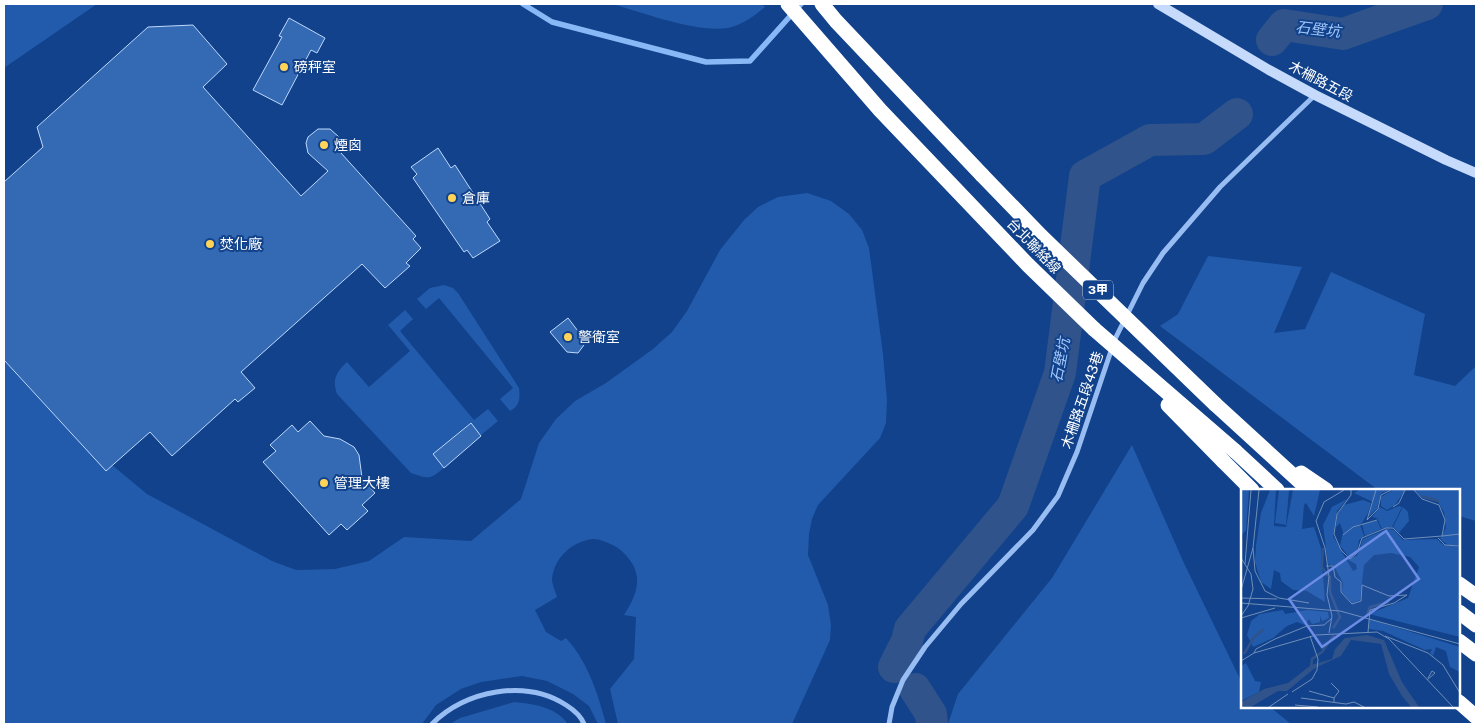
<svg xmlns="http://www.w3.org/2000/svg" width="1480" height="728" font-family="'Public Sans','Noto Sans TC',sans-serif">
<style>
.green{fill:#225bab}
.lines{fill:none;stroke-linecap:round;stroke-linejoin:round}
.stream{stroke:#88b8f5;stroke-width:5.5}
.river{stroke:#2f538a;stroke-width:32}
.building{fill:#3469b3;stroke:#bed8fd}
.street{stroke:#97bdf2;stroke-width:5}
.secondary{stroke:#c6dbfc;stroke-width:10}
.highway{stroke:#fff;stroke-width:15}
.highway-bridge{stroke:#fff;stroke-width:15}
.poi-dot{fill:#ffd458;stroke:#11428b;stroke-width:2}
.labels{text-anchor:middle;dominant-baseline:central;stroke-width:4;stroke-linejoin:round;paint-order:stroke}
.shield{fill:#11428b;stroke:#b8c6dc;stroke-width:1}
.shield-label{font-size:12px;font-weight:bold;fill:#fff}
.poi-label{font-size:14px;fill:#fff;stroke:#11428b;text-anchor:start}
.street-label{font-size:14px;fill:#fff;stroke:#11428b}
.water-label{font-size:15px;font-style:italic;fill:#a3c7f9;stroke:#11428b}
.inset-river{fill:none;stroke:#2f538a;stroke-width:2.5}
.inset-road{fill:none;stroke:#708eb9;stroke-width:1}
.view{fill:#6c8ce6;fill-opacity:0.15;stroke:#6c8ce6;stroke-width:2.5}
.inset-edge{fill:none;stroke:#fff;stroke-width:2.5}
</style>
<rect width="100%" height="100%" fill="#11428b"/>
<path class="green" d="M 4,4 L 97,4 L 4,68 Z
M 612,4 L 762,4 L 765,7 C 754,16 743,25 728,28 C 697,33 644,13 612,4 Z
M 807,193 L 831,201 L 849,214 L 862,230 L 869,248 L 883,354 L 887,400 L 886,423 L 880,438 L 818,505 L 812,519 L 809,534 L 808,555 L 828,605 L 831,625 L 830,640 L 792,724 L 618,724 L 610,689 L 634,659 L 636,617 L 624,615 C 641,589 644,569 618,548 C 612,544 600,539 593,539 C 572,541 554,558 552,579 C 552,585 556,592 557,597 L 535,610 L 546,632 L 561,641 L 566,638 C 588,662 598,694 606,724 L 598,724 L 589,706 L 573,694 L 547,681 L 522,676 L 481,682 L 461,689 L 436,705 L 422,724 L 4,724 L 4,360 L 106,470 L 112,465 L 147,494 L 272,561 L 296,570 L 335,569 L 369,561 L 404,537 L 471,541 L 521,499 L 539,443 L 556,419 L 575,401 L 606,383 L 653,349 L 672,332 L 687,311 L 720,250 L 744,220 L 758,207 L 778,197 Z
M 1208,256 L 1302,267 L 1274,333 L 1305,329 L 1331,272 L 1425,314 L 1414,375 L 1455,386 L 1476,366 L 1476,521 L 1459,516 L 1459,490 L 1378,490 L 1160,326 L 1178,314 Z
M 444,285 L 453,288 L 458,293 L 519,388 C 520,399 520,405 510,411 L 500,399 L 513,388 L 439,298 L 426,309 L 417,299 L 430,288 Z
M 405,310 L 413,319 L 400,331 L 474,420 L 488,409 L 498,421 L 481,435 L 470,423 L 433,454 L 444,468 C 429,480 429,479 411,473 L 337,394 C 332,380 336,372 347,362 L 369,387 L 410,351 L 388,325 Z
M 1132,445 L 1183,561 L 1242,683 L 1242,707 L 1270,707 L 1291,724 L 948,724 L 958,694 L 1052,578 Z
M 514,702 C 534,704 556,707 568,724 L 450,724 L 460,718 Z"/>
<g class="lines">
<path class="stream" d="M 523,4 L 552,22 L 706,62 L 750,61 L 801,4"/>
<path class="river" d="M 1272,40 L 1284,25 L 1343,34 L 1427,4
M 894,667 L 907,641 L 910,629 L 1013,506 L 1060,373 L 1085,176 L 1150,140 L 1204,139 L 1237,114
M 915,689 L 931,714 L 932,724"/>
</g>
<path class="building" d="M 289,18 L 325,38 L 317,53 L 311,50 L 282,105 L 253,90 L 282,37 L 279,36 Z
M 193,25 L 227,64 L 203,87 L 301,196 L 328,171 L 308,153 L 306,143 L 308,137 L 318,129 L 330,129 L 339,137 L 341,153 L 416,236 L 413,239 L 421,248 L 406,263 L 410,266 L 385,288 L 362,264 L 241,372 L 255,388 L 238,402 L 235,399 L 172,456 L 150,432 L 106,471 L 4,360 L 4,182 L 43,147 L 37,127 L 148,27 Z
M 438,148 L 451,168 L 455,165 L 490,219 L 487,222 L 500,241 L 473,258 L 467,250 L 464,252 L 413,178 L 417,174 L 411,167 Z
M 568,318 L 584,339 L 584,345 L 578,353 L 567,352 L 550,332 Z
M 310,421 L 324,436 L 340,439 L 354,447 L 359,455 L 362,478 L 375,493 L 362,505 L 368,511 L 347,530 L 341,524 L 329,535 L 263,462 L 276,451 L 270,445 L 292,425 L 298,432 Z
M 471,423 L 481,436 L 444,468 L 433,454 Z"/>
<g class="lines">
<path class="street" d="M 432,724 C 465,690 526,679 566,705 C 574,710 581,716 584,724
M 889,724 L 892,707 L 903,680 L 925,647 L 961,604 L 1033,530 L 1058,496 L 1077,452 L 1115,339 L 1143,283 L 1163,253 L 1220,187 L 1315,95"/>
<path class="secondary" d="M 1158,4 L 1269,70 L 1315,95 L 1446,160 L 1476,173"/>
<path class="highway" d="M 788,4 L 880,110 L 1028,265 L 1094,329
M 822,4 L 836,21 L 982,175
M 1215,404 L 1309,490
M 1235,451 L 1277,490
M 1223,461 L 1252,490
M 1301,473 L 1326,490
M 1459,584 L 1476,596
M 1459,612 L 1476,625
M 1459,641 L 1476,654
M 1459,702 L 1476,717"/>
<path class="highway-bridge" d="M 982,175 L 1041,236 L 1215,404
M 1094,329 L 1235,451
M 1168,405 L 1223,461"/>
</g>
<g class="poi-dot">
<circle cx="284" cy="67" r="5"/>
<circle cx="324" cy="145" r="5"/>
<circle cx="452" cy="198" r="5"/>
<circle cx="210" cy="244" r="5"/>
<circle cx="568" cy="337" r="5"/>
<circle cx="324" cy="483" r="5"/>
</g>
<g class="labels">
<rect class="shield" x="1083" y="280.5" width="30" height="19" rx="4"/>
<g class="shield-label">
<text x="1098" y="290">3甲</text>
</g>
<g class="poi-label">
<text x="294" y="67">磅秤室</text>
<text x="334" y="145">煙囪</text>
<text x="462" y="198">倉庫</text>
<text x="220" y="244">焚化廠</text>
<text x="578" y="337">警衛室</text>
<text x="334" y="483">管理大樓</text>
</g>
<g class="street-label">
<text transform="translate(1321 81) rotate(28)">木柵路五段</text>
<text transform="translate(1034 246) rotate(46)">台北聯絡線</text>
<text transform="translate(1082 400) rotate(-71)">木柵路五段43巷</text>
</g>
<g class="water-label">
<text transform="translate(1318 29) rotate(6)">石壁坑</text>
<text transform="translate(1060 360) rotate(-79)">石壁坑</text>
</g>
</g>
<g transform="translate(1241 489)">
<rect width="219" height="219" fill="#11428b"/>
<path d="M 0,1 L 8,1 L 5,41 L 0,47 ZM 29,1 L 35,1 L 33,37 L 45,38 L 52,1 L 79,1 L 73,27 L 65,14 L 63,16 L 61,40 L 73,38 L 80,59 L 84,113 L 66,102 L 52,101 L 40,92 L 39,84 L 33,81 L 30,100 L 20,93 L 14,73 L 15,56 L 20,24 ZM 38,1 L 48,1 L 45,36 L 34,34 ZM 118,1 L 148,1 L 140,4 L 136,20 L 127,28 L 132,13 L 113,4 ZM 152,1 L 164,1 L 154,16 L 146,21 L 140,17 L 140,8 ZM 174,1 L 219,1 L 219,56 L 207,56 L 199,50 L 205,39 L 203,23 L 197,13 L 181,9 ZM 106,10 L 96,22 L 92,47 L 112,82 L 116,80 L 115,75 L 105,70 L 116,67 L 122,50 L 146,40 L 153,41 L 162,51 L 196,50 L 201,55 L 219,58 L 219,148 L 128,125 L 167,109 L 178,78 L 169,68 L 150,64 L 133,66 L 123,76 L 119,111 L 111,114 L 101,103 L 102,94 L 93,77 L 87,75 L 82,36 L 91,18 ZM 122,11 L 130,14 L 127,24 L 121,34 L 109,40 L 119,36 L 123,47 L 118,51 L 116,63 L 109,69 L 99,57 L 102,43 L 99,34 L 95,38 L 96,26 L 103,16 ZM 158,17 L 161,18 L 151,38 L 141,40 L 136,29 L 131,28 L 139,18 L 146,22 ZM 162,18 L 167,23 L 168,32 L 158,44 L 152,38 ZM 136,31 L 140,40 L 124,47 L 121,35 ZM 42,121 L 44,125 L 66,121 L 87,123 L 88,129 L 81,132 L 79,127 L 79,133 L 71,135 L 68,130 L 64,136 L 56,133 L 46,137 L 32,149 L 12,158 L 6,146 L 10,132 L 19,125 ZM 128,130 L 219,158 L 219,183 L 209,178 L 205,162 L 195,158 L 192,167 L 189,164 L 191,160 L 184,161 L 142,142 L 128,140 ZM 5,174 L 14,192 L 20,193 L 18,203 L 0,212 L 0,177 Z" fill="#225bab"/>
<path d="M 126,146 L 143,151 L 161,193 L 178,218 L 170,218 L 161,207 L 148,185 L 140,155 L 110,151 L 100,167 L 74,179 L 46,202 L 37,202 L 10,218 L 0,218 L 0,213 L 23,200 L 47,194 L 70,176 L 91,170 L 94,160 L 104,149 Z" fill="#2f538a"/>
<path class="inset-river" d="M 181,7 L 198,12M 82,59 L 81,78 L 87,87M 89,87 L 89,103 L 99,128 L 92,139M 126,126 L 129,118 L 148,113M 3,165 L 13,148 L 23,140M 70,179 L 71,170 L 81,163 L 93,146"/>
<path class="inset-road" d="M 110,1 L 110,6 L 96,25 L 93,45 L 100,61 L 109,70 L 116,64 L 121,49 L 145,39 L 152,39 L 163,50 L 201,47 L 204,31 L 198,16 L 181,10 L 173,1M 135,1 L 126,31 L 137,20 L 140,6 L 150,1M 152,18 L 158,14 L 164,1M 102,46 L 112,38 L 136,31M 201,47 L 219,45M 197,49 L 204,56 L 219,57M 12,59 L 14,82 L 24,102 L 38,109 L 68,114M 0,69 L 10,85 L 12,100 L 7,117 L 0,127M 4,75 L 10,1M 85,77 L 92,77 L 94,88 L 100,93 L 100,103 L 111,115 L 120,112 L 121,96 L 148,107 L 166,106 L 153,114 L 129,121 L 127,143M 0,101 L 12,59 L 18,1M 0,109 L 36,110M 0,114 L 99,122 L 219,155M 0,129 L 34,119M 88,144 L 91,127 L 86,106 L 88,87 L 84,59 L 75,32 L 83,13 L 103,1M 144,147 L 187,164 L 202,176 L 219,204M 13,164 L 15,160 L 34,150 L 66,137 L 83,136 L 90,130M 0,172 L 13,164 L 75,146 L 136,143 L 148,150 L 212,218M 186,191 L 194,184 L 191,182 L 187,189M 90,194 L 98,202 L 93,209M 68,202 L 93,209 L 93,213M 51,203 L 71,190 L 76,181 L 77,170 L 69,147M 60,209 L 105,215 L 113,213 L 123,218M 54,216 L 77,218M 28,218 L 47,205"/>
<path class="view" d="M 145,42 L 178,90 L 81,158 L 48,110 Z"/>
<rect width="219" height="219" class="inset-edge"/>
</g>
<rect width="1480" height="728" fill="none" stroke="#ffffff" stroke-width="10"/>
</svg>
